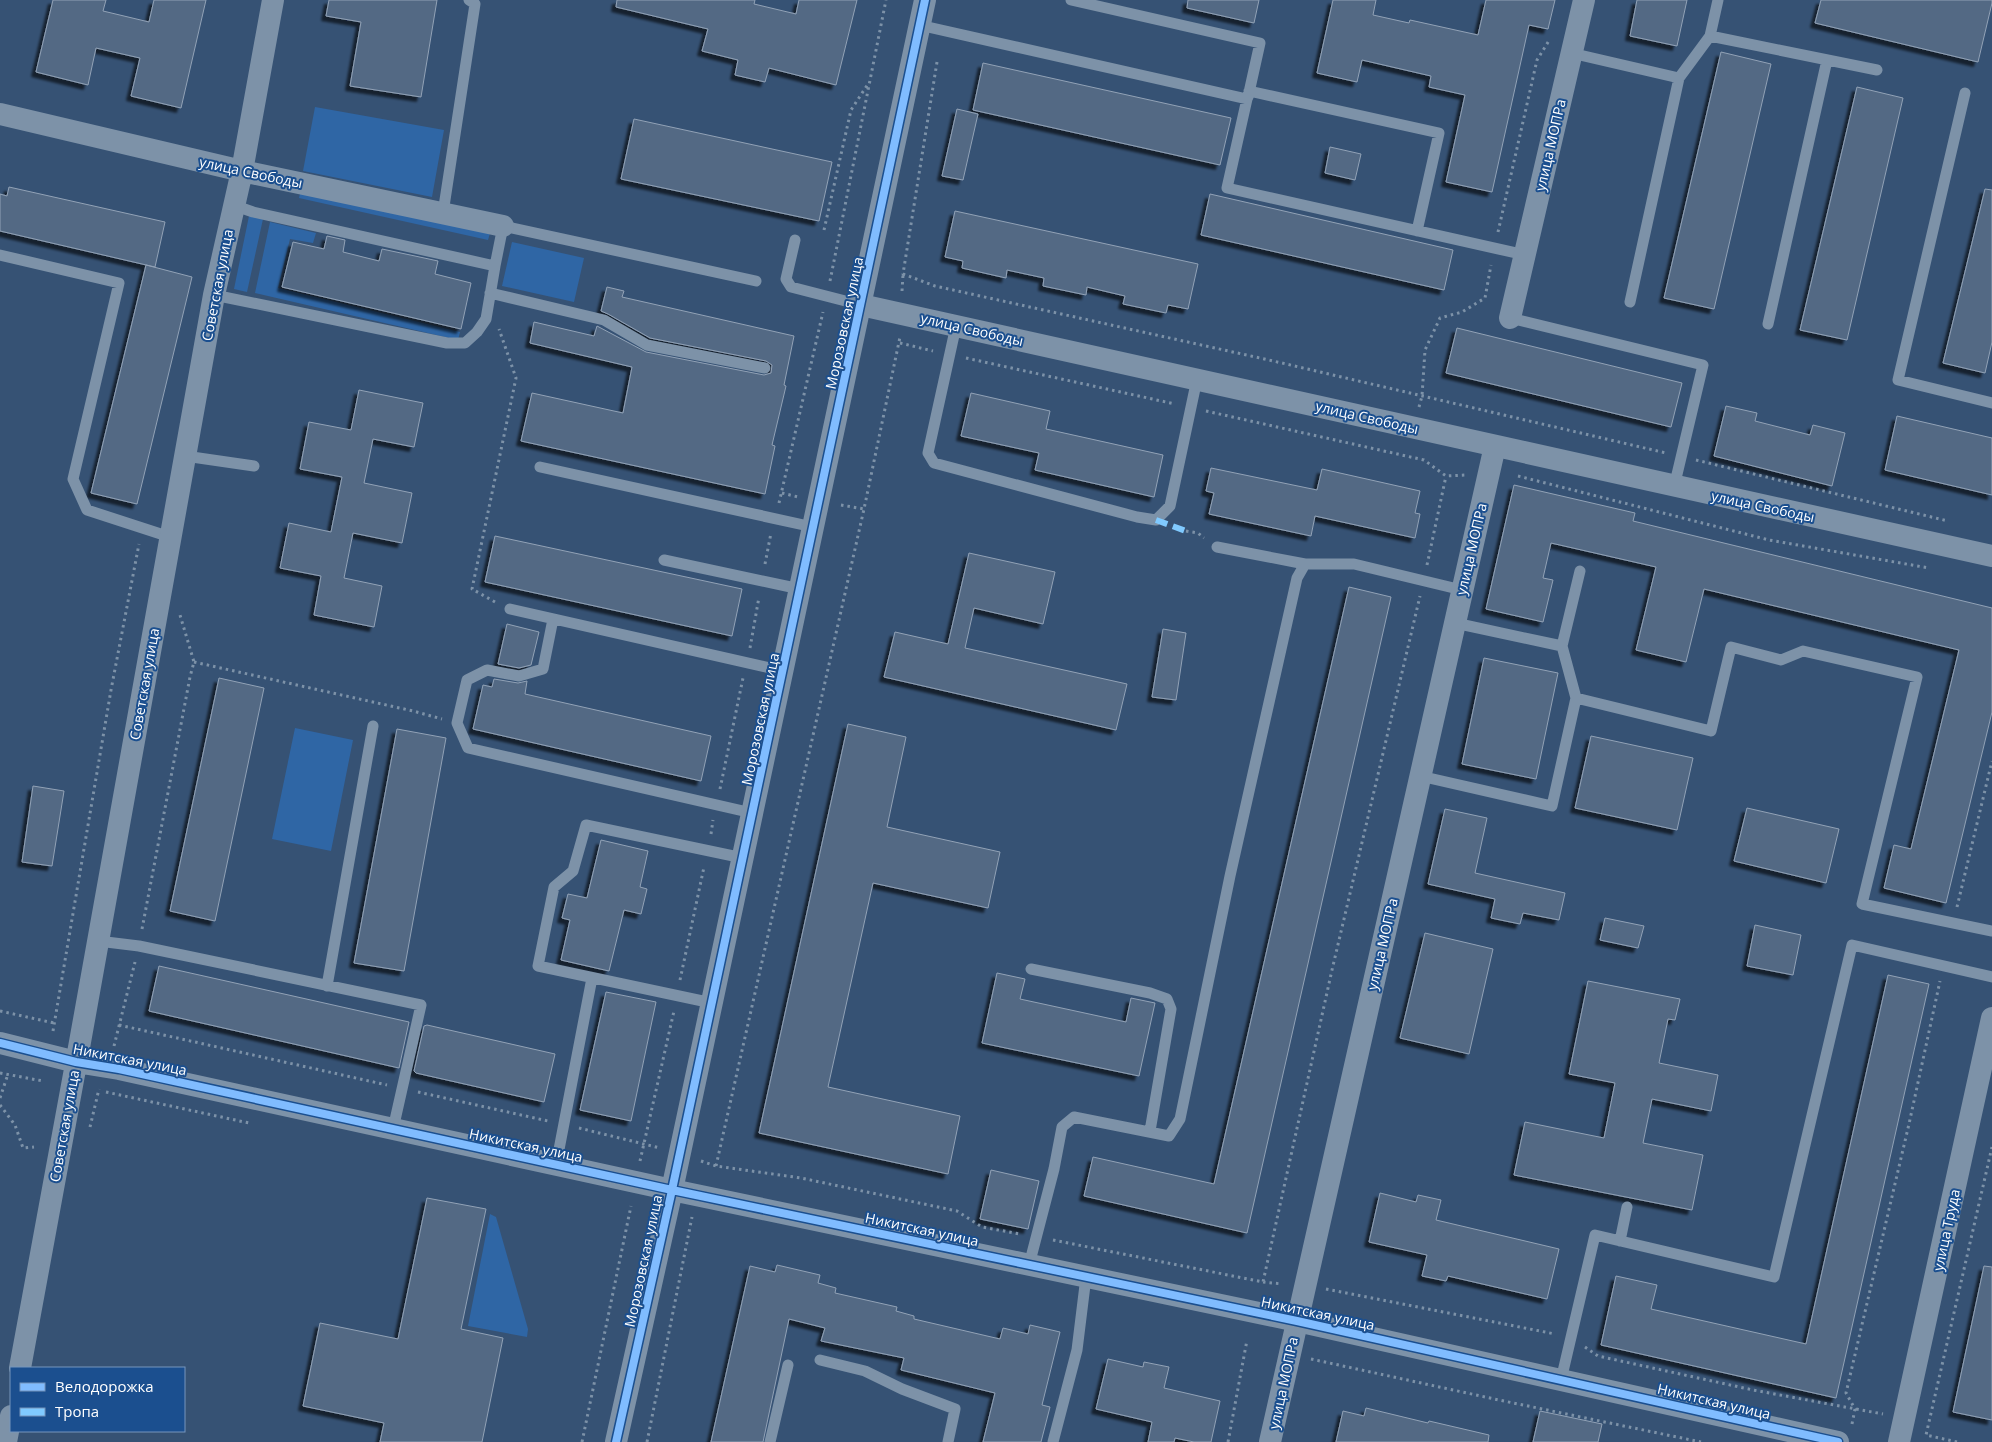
<svg xmlns="http://www.w3.org/2000/svg" width="1992" height="1442" font-family="'Open Sans',sans-serif">
<style>
.green{fill:#2f66a5}
.building{fill:#526984;stroke:#92a2b6;filter:url(#shadow)}
.lines{fill:none;stroke-linecap:round;stroke-linejoin:round}
.path{stroke:#7d92a8;stroke-width:3;stroke-dasharray:2.5 4;stroke-linecap:butt}
.service{stroke:#7d92a8;stroke-width:11}
.minor{stroke:#7d92a8;stroke-width:22}
.quiet{stroke:#80caff;stroke-width:6;stroke-dasharray:12 6;stroke-linecap:butt}
.cycleway-casing{stroke:#1b4f8f;stroke-width:11}
.cycleway{stroke:#80bcff;stroke-width:8}
.labels{text-anchor:middle;dominant-baseline:central;stroke-width:4;stroke-linejoin:round;paint-order:stroke}
.street-label{font-size:14px;fill:#fff;stroke:#1b4f8f}
</style>
<defs>
<filter id="shadow"><feDropShadow dx="-4.5" dy="4.5" stdDeviation="1" flood-color="#0009"/></filter>
</defs>
<rect width="100%" height="100%" fill="#365274"/>
<path class="green" d="M 315,107 L 444,130 L 432,197 L 303,171 Z
M 301,189 L 491,230 L 488,240 L 299,198 Z
M 249,216 L 263,219 L 247,292 L 234,289 Z
M 270,222 L 316,233 L 313,243 L 290,239 L 278,288 L 460,332 L 458,340 L 255,293 Z
M 512,242 L 584,258 L 574,302 L 502,286 Z
M 295,728 L 353,740 L 331,851 L 272,839 Z
M 490,1214 L 496,1217 L 528,1329 L 527,1337 L 468,1326 Z"/>
<path class="building" d="M 53,0 L 106,0 L 103,11 L 149,22 L 154,0 L 206,0 L 181,108 L 131,96 L 140,58 L 96,48 L 88,85 L 36,72 Z
M 329,0 L 437,0 L 421,97 L 350,86 L 361,22 L 326,16 Z
M 617,0 L 755,0 L 754,4 L 796,14 L 799,0 L 857,0 L 836,85 L 769,68 L 765,82 L 735,75 L 738,60 L 702,51 L 708,29 L 616,7 Z
M 1188,0 L 1259,0 L 1254,23 L 1187,8 Z
M 1333,0 L 1376,0 L 1373,15 L 1409,23 L 1410,20 L 1478,35 L 1486,0 L 1555,0 L 1548,29 L 1529,25 L 1492,192 L 1446,182 L 1465,95 L 1429,87 L 1431,76 L 1362,60 L 1357,82 L 1317,73 Z
M 1637,0 L 1687,0 L 1677,46 L 1630,36 Z
M 1821,0 L 1992,0 L 1992,3 L 1978,62 L 1815,23 Z
M 1721,52 L 1771,64 L 1714,309 L 1664,298 Z
M 983,63 L 1231,118 L 1220,165 L 973,110 Z
M 1857,87 L 1903,98 L 1847,340 L 1800,330 Z
M 957,109 L 978,114 L 963,180 L 942,176 Z
M 634,119 L 832,162 L 819,221 L 621,179 Z
M 1330,147 L 1361,154 L 1355,180 L 1325,173 Z
M 9,187 L 165,222 L 155,267 L 0,231 L 0,194 L 7,196 Z
M 1985,189 L 1992,190 L 1992,342 L 1985,373 L 1943,363 Z
M 1210,194 L 1453,250 L 1444,290 L 1201,235 Z
M 955,211 L 1198,264 L 1188,309 L 1168,305 L 1166,313 L 1123,304 L 1125,296 L 1087,287 L 1086,295 L 1043,286 L 1044,278 L 1007,270 L 1006,278 L 962,268 L 963,261 L 945,257 Z
M 327,236 L 345,240 L 343,252 L 379,261 L 382,249 L 415,256 L 438,261 L 435,274 L 471,283 L 461,329 L 282,287 L 293,242 L 324,249 Z
M 146,265 L 192,277 L 137,504 L 91,493 Z
M 607,287 L 624,291 L 622,297 L 794,336 L 784,385 L 786,386 L 772,445 L 775,446 L 765,494 L 521,441 L 532,393 L 623,413 L 632,367 L 530,343 L 534,322 L 594,336 L 597,326 L 646,352 L 764,375 L 771,373 L 772,365 L 766,361 L 650,338 L 608,314 L 601,311 Z
M 1457,328 L 1682,383 L 1671,427 L 1446,373 Z
M 359,390 L 423,403 L 414,447 L 373,439 L 364,483 L 412,493 L 402,543 L 353,533 L 344,578 L 382,586 L 374,627 L 314,615 L 321,576 L 280,568 L 289,523 L 331,532 L 342,477 L 300,469 L 309,422 L 351,430 Z
M 971,393 L 1050,411 L 1046,429 L 1163,455 L 1154,497 L 1035,470 L 1039,453 L 961,436 Z
M 1726,406 L 1757,413 L 1755,421 L 1810,435 L 1813,425 L 1845,433 L 1832,486 L 1714,456 Z
M 1897,416 L 1992,438 L 1992,495 L 1885,470 Z
M 1211,468 L 1317,490 L 1322,469 L 1420,491 L 1415,513 L 1420,514 L 1415,538 L 1315,516 L 1311,536 L 1209,514 L 1214,493 L 1206,491 Z
M 1514,485 L 1635,513 L 1633,521 L 1992,608 L 1992,712 L 1946,903 L 1884,888 L 1894,845 L 1911,849 L 1959,650 L 1704,589 L 1686,662 L 1636,650 L 1656,567 L 1551,543 L 1543,578 L 1553,580 L 1543,622 L 1486,609 Z
M 495,536 L 742,589 L 732,636 L 485,582 Z
M 969,553 L 1055,572 L 1043,624 L 974,608 L 965,648 L 1127,684 L 1116,730 L 884,677 L 895,632 L 948,644 Z
M 1349,587 L 1391,597 L 1247,1233 L 1084,1196 L 1093,1157 L 1214,1184 Z
M 507,624 L 539,632 L 531,665 L 519,668 L 498,664 Z
M 1163,629 L 1186,633 L 1176,700 L 1152,697 Z
M 1484,658 L 1558,673 L 1536,779 L 1462,764 Z
M 219,678 L 264,688 L 215,921 L 170,911 Z
M 494,679 L 518,683 L 527,681 L 525,694 L 711,736 L 701,781 L 473,729 L 483,685 L 492,687 Z
M 848,724 L 906,737 L 887,827 L 1000,852 L 988,908 L 873,883 L 828,1087 L 960,1116 L 948,1174 L 759,1133 Z
M 397,729 L 446,738 L 404,971 L 354,963 Z
M 1591,736 L 1693,758 L 1677,830 L 1575,808 Z
M 33,786 L 64,791 L 52,866 L 22,862 Z
M 1747,808 L 1839,829 L 1826,883 L 1734,861 Z
M 1445,809 L 1487,818 L 1475,873 L 1565,893 L 1559,920 L 1523,913 L 1520,924 L 1491,918 L 1495,899 L 1428,884 Z
M 601,840 L 648,851 L 640,887 L 647,889 L 641,914 L 624,910 L 609,971 L 561,960 L 570,920 L 562,918 L 568,894 L 587,898 Z
M 1605,918 L 1644,926 L 1638,948 L 1600,940 Z
M 1755,925 L 1801,935 L 1793,975 L 1747,966 Z
M 1425,933 L 1493,949 L 1469,1054 L 1400,1038 Z
M 159,966 L 409,1022 L 399,1068 L 149,1011 Z
M 997,973 L 1025,979 L 1020,999 L 1126,1022 L 1131,998 L 1155,1003 L 1139,1076 L 982,1043 Z
M 1888,975 L 1929,984 L 1836,1398 L 1601,1345 L 1616,1276 L 1657,1285 L 1651,1309 L 1806,1344 Z
M 1588,981 L 1680,999 L 1675,1020 L 1668,1019 L 1659,1063 L 1718,1075 L 1711,1111 L 1652,1099 L 1643,1143 L 1703,1155 L 1692,1210 L 1514,1175 L 1525,1122 L 1604,1138 L 1615,1083 L 1569,1074 Z
M 606,992 L 656,1002 L 631,1121 L 580,1110 Z
M 427,1025 L 555,1054 L 544,1102 L 416,1073 L 414,1071 L 424,1026 Z
M 991,1170 L 1039,1181 L 1028,1229 L 980,1219 Z
M 1380,1193 L 1416,1202 L 1418,1195 L 1441,1200 L 1436,1220 L 1559,1249 L 1547,1299 L 1448,1276 L 1446,1281 L 1422,1276 L 1427,1255 L 1369,1242 Z
M 427,1198 L 486,1209 L 461,1329 L 503,1338 L 482,1442 L 380,1442 L 384,1423 L 303,1406 L 320,1323 L 398,1339 Z
M 777,1265 L 820,1275 L 818,1283 L 836,1288 L 835,1293 L 897,1307 L 896,1311 L 914,1316 L 914,1319 L 1000,1339 L 1003,1328 L 1028,1334 L 1030,1325 L 1060,1332 L 1042,1405 L 1050,1407 L 1041,1442 L 983,1442 L 995,1393 L 901,1370 L 904,1358 L 821,1341 L 825,1328 L 789,1319 L 763,1442 L 711,1442 L 750,1266 L 775,1272 Z
M 1984,1266 L 1992,1267 L 1992,1420 L 1953,1412 Z
M 1108,1359 L 1143,1367 L 1144,1362 L 1169,1367 L 1164,1388 L 1220,1401 L 1211,1442 L 1194,1442 L 1175,1438 L 1174,1442 L 1148,1442 L 1152,1422 L 1096,1409 Z
M 1366,1408 L 1428,1423 L 1429,1421 L 1489,1435 L 1488,1442 L 1336,1442 L 1343,1411 L 1364,1416 Z
M 1540,1411 L 1602,1424 L 1598,1442 L 1533,1442 Z"/>
<g class="lines">
<path class="path" d="M 937,62 L 903,274 L 935,286 L 1269,360 L 1666,453
M 824,230 L 851,110 L 868,84
M 1498,232 L 1537,60 L 1550,39
M 830,281 L 886,0
M 902,291 L 903,275
M 900,343 L 933,351
M 966,358 L 1175,404
M 1419,407 L 1422,396 L 1425,350 L 1440,318 L 1462,312 L 1485,298 L 1491,265
M 1206,411 L 1424,460 L 1446,476 L 1466,475
M 1696,460 L 1948,521
M 1518,476 L 1769,540 L 1929,568
M 782,493 L 798,497
M 779,503 L 823,312
M 841,505 L 864,509
M 1186,531 L 1198,533 L 1204,538
M 765,564 L 771,533
M 1427,565 L 1446,476
M 495,602 L 472,589 L 516,378 L 499,329
M 750,648 L 759,597
M 194,662 L 413,711 L 442,719
M 720,789 L 743,678
M 711,834 L 713,820
M 1957,907 L 1992,761
M 142,929 L 190,677 L 194,662 L 180,615
M 680,980 L 704,867
M 0,1011 L 54,1023
M 119,1025 L 387,1085
M 53,1031 L 111,690 L 139,544
M 114,1046 L 135,962
M 0,1073 L 43,1081
M 106,1092 L 249,1123
M 418,1092 L 548,1121
M 0,1098 L 8,1074
M 0,1105 L 15,1125 L 23,1148 L 34,1147
M 90,1127 L 99,1089
M 579,1128 L 660,1148
M 640,1161 L 674,1011
M 701,1161 L 716,1166 L 801,1178 L 957,1211 L 982,1227 L 1020,1234
M 716,1166 L 864,509 L 900,337
M 1053,1240 L 1263,1282 L 1332,970 L 1420,596
M 1263,1282 L 1282,1284
M 1326,1289 L 1555,1334
M 1585,1347 L 1598,1356 L 1753,1390 L 1883,1414
M 1311,1359 L 1499,1400 L 1701,1442
M 1852,1424 L 1855,1409 L 1846,1393 L 1909,1124 L 1940,981
M 582,1442 L 631,1206
M 647,1442 L 692,1217
M 1228,1442 L 1247,1340
M 1957,1442 L 1926,1435 L 1992,1147"/>
<path class="service" d="M 1071,0 L 1260,43 L 1248,97
M 919,25 L 1247,99 L 1227,188 L 1525,255
M 1710,36 L 1877,70
M 1571,53 L 1679,78 L 1630,302
M 1679,78 L 1710,36 L 1718,0
M 1249,91 L 1439,133 L 1417,231
M 1965,93 L 1898,380 L 1992,403
M 233,205 L 253,212 L 495,266 L 503,226 L 756,281
M 443,213 L 475,4 L 469,0
M 795,240 L 786,279 L 791,287 L 861,305
M 0,255 L 119,283 L 73,479 L 87,510 L 170,537
M 490,293 L 604,320 L 647,345 L 765,368
M 214,295 L 447,343 L 465,343 L 477,332 L 486,319 L 495,266
M 1510,318 L 1703,365 L 1674,487
M 1768,324 L 1827,60
M 956,326 L 928,453 L 934,463 L 1137,517 L 1156,520 L 1170,506 L 1197,379
M 185,456 L 254,466
M 540,467 L 813,527
M 1217,547 L 1305,564
M 664,560 L 800,589
M 510,609 L 783,671
M 553,619 L 543,669 L 519,676 L 487,670 L 467,680 L 457,723 L 468,748 L 752,813
M 1455,623 L 1562,646 L 1576,698 L 1711,731 L 1731,647 L 1781,660 L 1803,651 L 1917,677 L 1862,904 L 1992,931
M 1562,646 L 1580,571
M 1420,776 L 1552,806 L 1576,698
M 98,941 L 139,946 L 421,1005 L 393,1129
M 1031,969 L 1150,993 L 1167,999 L 1171,1009 L 1150,1131
M 327,986 L 373,726
M 712,1003 L 538,966 L 554,887 L 573,871 L 586,825 L 743,858
M 556,1165 L 592,978
M 1620,1241 L 1627,1207
M 1029,1265 L 1054,1169 L 1062,1127 L 1074,1117 L 1169,1136 L 1180,1119 L 1230,876 L 1297,578 L 1305,564 L 1354,564 L 1462,590
M 820,1360 L 865,1371 L 902,1389 L 955,1409 L 948,1442
M 1561,1380 L 1595,1235 L 1774,1277 L 1852,945 L 1992,977
M 770,1442 L 788,1365
M 1053,1442 L 1077,1350 L 1086,1277"/>
<path class="minor" d="M 0,114 L 242,171 L 503,226
M 861,305 L 1992,556
M 1510,318 L 1584,0
M 0,1043 L 76,1062 L 119,1069 L 672,1190 L 1297,1321 L 1838,1442
M 20,1368 L 80,1042 L 214,295 L 242,171 L 273,0
M 6,1442 L 11,1416
M 616,1442 L 672,1190 L 925,0
M 1270,1442 L 1495,446
M 1899,1442 L 1992,1018"/>
<path class="quiet" d="M 1156,520 L 1186,531"/>
<defs>
<path id="cycleway" d="M 0,1043 L 76,1062 L 119,1069 L 672,1190 L 1297,1321 L 1838,1442
M 616,1442 L 672,1190 L 925,0"/>
</defs>
<use href="#cycleway" class="cycleway-casing"/>
<use href="#cycleway" class="cycleway"/>
</g>
<g class="labels">
<g class="street-label">
<text transform="translate(1550 145) rotate(-77)">улица МОПРа</text>
<text transform="translate(251 172) rotate(12)">улица Свободы</text>
<text transform="translate(217 285) rotate(-79)">Советская улица</text>
<text transform="translate(844 323) rotate(-78)">Морозовская улица</text>
<text transform="translate(972 329) rotate(13)">улица Свободы</text>
<text transform="translate(1367 417) rotate(13)">улица Свободы</text>
<text transform="translate(1763 506) rotate(12)">улица Свободы</text>
<text transform="translate(1471 549) rotate(-77)">улица МОПРа</text>
<text transform="translate(144 684) rotate(-80)">Советская улица</text>
<text transform="translate(760 719) rotate(-78)">Морозовская улица</text>
<text transform="translate(1382 944) rotate(-77)">улица МОПРа</text>
<text transform="translate(130 1059) rotate(11)">Никитская улица</text>
<text transform="translate(64 1126) rotate(-80)">Советская улица</text>
<text transform="translate(526 1145) rotate(12)">Никитская улица</text>
<text transform="translate(922 1229) rotate(12)">Никитская улица</text>
<text transform="translate(1946 1230) rotate(-78)">улица Труда</text>
<text transform="translate(643 1261) rotate(-78)">Морозовская улица</text>
<text transform="translate(1318 1313) rotate(12)">Никитская улица</text>
<text transform="translate(1283 1383) rotate(-78)">улица МОПРа</text>
<text transform="translate(1714 1401) rotate(13)">Никитская улица</text>
</g>
</g>
<rect x="10" y="1367" width="175" height="65" fill="#1b4f8f" stroke="#7695bc"/>
<rect x="20" y="1383" width="25" height="8" fill="#80bcff" stroke="#7695bc"/>
<text x="55" y="1392" font-size="15" fill="#ffffff">Велодорожка</text>
<rect x="20" y="1408" width="25" height="8" fill="#80caff" stroke="#7695bc"/>
<text x="55" y="1417" font-size="15" fill="#ffffff">Тропа</text>
</svg>
